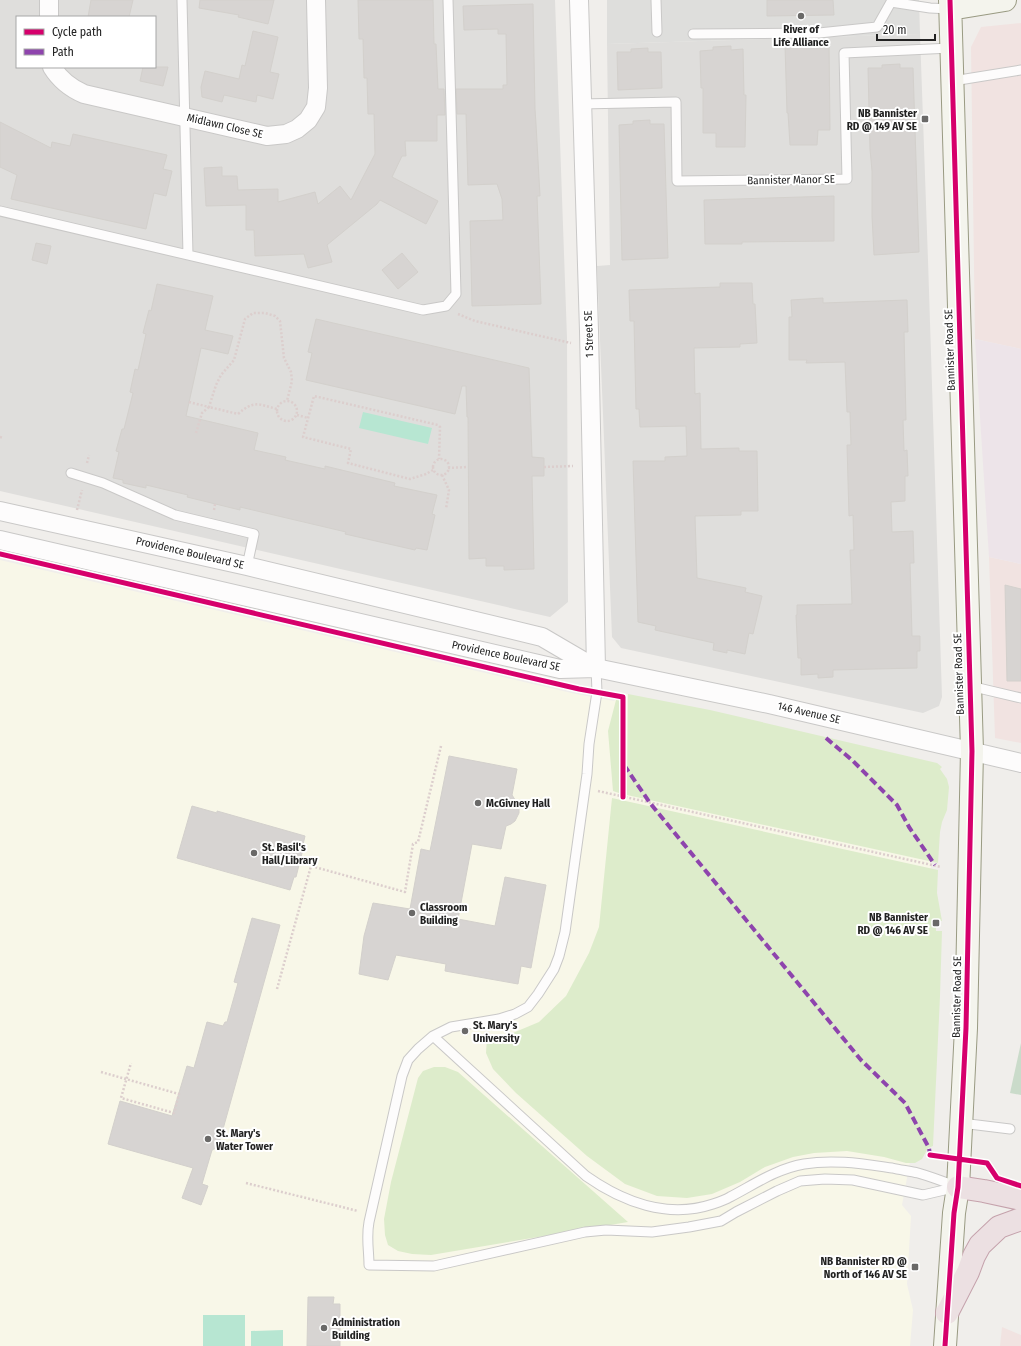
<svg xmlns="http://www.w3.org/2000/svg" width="1021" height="1346" font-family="'Fira Sans Condensed',sans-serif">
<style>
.residential{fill:#dfdedc;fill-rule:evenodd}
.commercial{fill:#f1e3e1}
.industrial{fill:#ede4e9}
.education{fill:#f8f7e8}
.religious{fill:#dededc}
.grass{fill:#ddeccb}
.cemetery{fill:#cadbca}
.pitch{fill:#b7e6d2}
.building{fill:#d7d4d2;stroke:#d3d0cc}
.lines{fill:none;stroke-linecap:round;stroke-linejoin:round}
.lane-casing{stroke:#c9c8c7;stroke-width:11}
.street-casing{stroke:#c9c8c7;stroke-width:20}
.secondary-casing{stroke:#999a82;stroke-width:24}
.highway-casing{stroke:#c5a2ac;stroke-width:24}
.path{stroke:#dccecd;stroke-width:2.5;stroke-dasharray:2 2;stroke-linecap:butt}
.lane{stroke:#fdfcfc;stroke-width:9}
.street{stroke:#fdfcfc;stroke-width:18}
.secondary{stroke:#f4f4ed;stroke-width:22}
.highway{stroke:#ece0e2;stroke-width:22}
.quiet{stroke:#8e44ad;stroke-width:4;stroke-dasharray:8 4;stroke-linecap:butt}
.cycleway-casing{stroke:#fff;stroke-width:8}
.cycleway{stroke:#d6006c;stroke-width:5}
.poi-dot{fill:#6a6968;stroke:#fff;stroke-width:1.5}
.labels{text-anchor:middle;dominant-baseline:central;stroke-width:4;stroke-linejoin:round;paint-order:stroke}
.poi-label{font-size:11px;font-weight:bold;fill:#222;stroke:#fff;text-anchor:start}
.street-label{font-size:11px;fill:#222;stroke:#fff}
</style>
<rect width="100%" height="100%" fill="#f0eeeb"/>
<path class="residential" d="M 0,0 L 555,0 L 567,338 L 568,602 L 550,617 L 0,491 ZM 17,17 L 155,17 L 155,67 L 17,67 Z
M 920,34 L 928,260 L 942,697 L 939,706 L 923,713 L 621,648 L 612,637 L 597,266 L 610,265 L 607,44 Z"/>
<path class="commercial" d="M 1021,23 L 1021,349 L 975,339 L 971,47 L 981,27 Z
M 989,557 L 1021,564 L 1021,743 L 995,738 Z
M 1002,1327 L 1021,1335 L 1021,1346 L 1000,1346 Z"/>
<path class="industrial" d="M 975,339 L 1021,349 L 1021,564 L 989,557 Z"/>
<path class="education" d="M 0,560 L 576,694 L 614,701 L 622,693 L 912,759 L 934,819 L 911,1156 L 902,1205 L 911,1216 L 907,1284 L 913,1310 L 910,1346 L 0,1346 Z"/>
<path class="religious" d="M 607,0 L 919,0 L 920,34 L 607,44 Z"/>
<path class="grass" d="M 628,694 L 710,710 L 937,763 L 942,767 L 940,769 L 947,779 L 949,787 L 947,810 L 942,822 L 940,832 L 938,863 L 627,795 Z
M 620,697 L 619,793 L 613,791 L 608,731 L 616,700 Z
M 612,798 L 938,870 L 937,893 L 942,921 L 936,921 L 936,931 L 942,931 L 940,996 L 933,1146 L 928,1148 L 922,1159 L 915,1163 L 906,1163 L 884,1157 L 847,1151 L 814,1153 L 793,1157 L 765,1167 L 740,1182 L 712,1194 L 687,1198 L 657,1196 L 625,1184 L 587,1156 L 516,1093 L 493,1069 L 486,1053 L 487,1038 L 508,1035 L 539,1022 L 566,996 L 589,953 L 599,927 Z
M 434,1067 L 445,1067 L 458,1072 L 628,1222 L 431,1255 L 412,1254 L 398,1251 L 388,1245 L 385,1235 L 384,1219 L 391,1182 L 418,1078 L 423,1071 Z"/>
<path class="cemetery" d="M 1021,1043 L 1021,1095 L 1010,1093 Z"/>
<path class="pitch" d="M 363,412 L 432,428 L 428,444 L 359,428 Z
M 203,1315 L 245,1315 L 245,1346 L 203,1346 Z
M 283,1330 L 283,1346 L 251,1346 L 251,1331 Z"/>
<path class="building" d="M 91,0 L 133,0 L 129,17 L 88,17 Z
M 200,0 L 274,0 L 268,24 L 238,17 L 239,15 L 199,8 Z
M 358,0 L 433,0 L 434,44 L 436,44 L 438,89 L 444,89 L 445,115 L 437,115 L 437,141 L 405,141 L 406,156 L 402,156 L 392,177 L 438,201 L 426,224 L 380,200 L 377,204 L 327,245 L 332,262 L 308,268 L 304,254 L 255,256 L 254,230 L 246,230 L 246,205 L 206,206 L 204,168 L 222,167 L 222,176 L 237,176 L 238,190 L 278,189 L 278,202 L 315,192 L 318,204 L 340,186 L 351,200 L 375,154 L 374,114 L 368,114 L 367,78 L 364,78 L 363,39 L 359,39 Z
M 767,0 L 833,0 L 834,15 L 767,16 Z
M 533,4 L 535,109 L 536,124 L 540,196 L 537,196 L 541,304 L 472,306 L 470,221 L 503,220 L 502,199 L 497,184 L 468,185 L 466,114 L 457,114 L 456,89 L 503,89 L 503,85 L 507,85 L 506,34 L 498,34 L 498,29 L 464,30 L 463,6 Z
M 253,31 L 278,37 L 270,72 L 279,74 L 273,99 L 257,95 L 256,102 L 224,95 L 222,102 L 202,97 L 201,87 L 205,71 L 239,79 L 242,65 L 245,66 Z
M 829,43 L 830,130 L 818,130 L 817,145 L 790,145 L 788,113 L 787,113 L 785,45 Z
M 731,46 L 731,50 L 743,49 L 744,95 L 746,95 L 745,147 L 716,147 L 716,133 L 703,133 L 703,88 L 701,88 L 700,51 L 713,50 L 713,47 Z
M 648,48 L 648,52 L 661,52 L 662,88 L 618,90 L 617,52 L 631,52 L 631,49 Z
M 900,64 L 900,68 L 913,68 L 919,252 L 874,255 L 872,216 L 872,171 L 870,149 L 868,68 L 882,68 L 882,65 Z
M 143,67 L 168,67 L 163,86 L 140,81 Z
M 650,120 L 650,124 L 664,124 L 668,258 L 622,260 L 619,125 L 633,124 L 633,121 Z
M 0,122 L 51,148 L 52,142 L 70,146 L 73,134 L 167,155 L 163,169 L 172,171 L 166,196 L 154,193 L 146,229 L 11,199 L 17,175 L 0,167 Z
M 834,196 L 834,241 L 742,242 L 742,244 L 705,244 L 704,200 Z
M 36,243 L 51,246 L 47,264 L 32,260 Z
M 402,253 L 418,272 L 398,289 L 382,270 Z
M 720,283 L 752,283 L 753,304 L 755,304 L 757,343 L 740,344 L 740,347 L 694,348 L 695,394 L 700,393 L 701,449 L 739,448 L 739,451 L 757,451 L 758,511 L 741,511 L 741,515 L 695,516 L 697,578 L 746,588 L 745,592 L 762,596 L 753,634 L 749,633 L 745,654 L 727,650 L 727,653 L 713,650 L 714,643 L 655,630 L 656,626 L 638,622 L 633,461 L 665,461 L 665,457 L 687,456 L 686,426 L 640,427 L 639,409 L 636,409 L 634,321 L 630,321 L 629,290 L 720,287 Z
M 157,284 L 213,296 L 205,330 L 233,336 L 228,354 L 201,348 L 186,416 L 258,433 L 254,450 L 286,457 L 285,460 L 325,469 L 325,466 L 362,475 L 395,483 L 394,486 L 437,495 L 432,514 L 435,515 L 427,550 L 416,548 L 415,550 L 345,534 L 346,532 L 240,507 L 240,510 L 187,497 L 188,495 L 146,485 L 146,488 L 123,483 L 123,480 L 113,478 L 119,452 L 116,451 L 122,429 L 124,429 L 133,393 L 130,392 L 135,369 L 138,370 L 146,334 L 143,333 L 149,310 L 151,311 Z
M 823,298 L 823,303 L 907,300 L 908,332 L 904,332 L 906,420 L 903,420 L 904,451 L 907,450 L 908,476 L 905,476 L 905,501 L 891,502 L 892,532 L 913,531 L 914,563 L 910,563 L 912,636 L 920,636 L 920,651 L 917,651 L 917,668 L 833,670 L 833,677 L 818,678 L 818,674 L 801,675 L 801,658 L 798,658 L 796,615 L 797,615 L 797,605 L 852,604 L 850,550 L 854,550 L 853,515 L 849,516 L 847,445 L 851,445 L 850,412 L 847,412 L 845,362 L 806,363 L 807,360 L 789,360 L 789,317 L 792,317 L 791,300 Z
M 316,319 L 529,368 L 532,457 L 544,458 L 544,476 L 532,476 L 534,569 L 504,570 L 504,566 L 486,566 L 486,558 L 469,559 L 468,417 L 467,417 L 466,386 L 462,386 L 455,414 L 306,380 L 312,353 L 308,352 Z
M 1005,585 L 1021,589 L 1021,681 L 1007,681 Z
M 449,756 L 517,769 L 512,795 L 519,806 L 519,813 L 515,821 L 511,824 L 506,826 L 501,849 L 472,844 L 458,919 L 495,926 L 505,877 L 546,885 L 531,968 L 521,966 L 518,984 L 445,971 L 446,964 L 396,955 L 388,980 L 359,974 L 364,936 L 373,903 L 410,909 L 421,849 L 430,851 Z
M 192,806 L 217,813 L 217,811 L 305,836 L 302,849 L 303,849 L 296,877 L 294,877 L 290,890 L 177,858 Z
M 252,918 L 280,925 L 218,1147 L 212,1150 L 202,1184 L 208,1186 L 201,1205 L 182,1198 L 193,1168 L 108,1144 L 120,1101 L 172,1116 L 187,1066 L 194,1068 L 207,1022 L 223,1026 L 225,1022 L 227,1022 L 238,983 L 234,982 Z
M 308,1297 L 334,1297 L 333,1304 L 340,1304 L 340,1346 L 307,1346 Z"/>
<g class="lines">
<defs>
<path id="lane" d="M 182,0 L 188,255
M 656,0 L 657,32
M 693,34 L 819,33 L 877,27 L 891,2 L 930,8 L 950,9
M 953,81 L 1021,70
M 581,104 L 676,102 L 677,181 L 847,179 L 844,53 L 951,48
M 0,211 L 423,310 L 446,306 L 456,294 L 448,0
M 71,473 L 103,483 L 175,515 L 254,534 L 247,566
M 596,668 L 597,692 L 589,744 L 587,774 L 565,932 L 559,956 L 554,969 L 538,994 L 528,1007 L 515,1014 L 499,1019 L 451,1027 L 433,1036 L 418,1049 L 408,1060 L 402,1076 L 369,1222 C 366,1238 369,1250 369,1265 L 434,1266 L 585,1232 L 606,1230 L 652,1232 L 689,1227 L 721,1221 L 736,1212 L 777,1191 L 800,1181 L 825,1179 L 853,1180 L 923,1195 L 957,1187
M 970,686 L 1021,698
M 433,1036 L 586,1176 C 623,1202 668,1219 713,1204 C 719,1202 725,1200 730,1197 C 755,1184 776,1169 804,1164 C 834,1159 863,1164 892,1168 C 900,1170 910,1171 918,1173 C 932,1177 945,1182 958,1187
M 961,1123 L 1010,1129"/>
<path id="street" d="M 49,0 L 49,17
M 579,0 L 589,331 L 596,668
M 52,67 C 60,80 70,88 84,94 L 267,136 L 286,134 L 297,129 L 308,120 L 316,107 L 318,88 L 316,0
M 0,511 L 247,566 L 542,637 L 595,668
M 0,540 L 560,669 L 596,668 L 769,704 L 1021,763"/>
<path id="secondary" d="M 950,9 L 1005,0
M 945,1346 L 954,1213 L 958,1187 L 966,1028 L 972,751 L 950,0"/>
<path id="highway" d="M 958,1187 L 984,1191 L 1021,1199
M 947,1313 L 968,1272 L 974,1256 L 980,1245 L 999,1227 L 1021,1219"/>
</defs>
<use href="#lane" class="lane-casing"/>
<use href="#street" class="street-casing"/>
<use href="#secondary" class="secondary-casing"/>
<use href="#highway" class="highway-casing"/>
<path class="path" d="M 458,314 L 475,321 L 571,343
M277 411a10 10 0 1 1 20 0a10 10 0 1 1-20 0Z
M 189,402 L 209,407 L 216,385 L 221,375 L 234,360 L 245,319 L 253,313 L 265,313 L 275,316 L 280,321 L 284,358 L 291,372 L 292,381 L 287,401
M 297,415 L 308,418
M 196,433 L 202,413 L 209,407 L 238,414 C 254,400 258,404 277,409
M 0,437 L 3,438
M433 467a8 8 0 1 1 16 0a8 8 0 1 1-16 0Z
M 87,463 L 89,455
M 544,467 L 573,466
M 448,468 L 468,467
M 433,470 L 426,474 L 410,479 L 348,463 L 351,449 L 303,437 L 314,396 L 438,425 L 440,427 L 439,459
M 442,475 L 449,490 L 446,509
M 77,510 L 82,490
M 214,510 L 215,504
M 598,791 L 941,867
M 277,989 L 311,866 L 405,892 L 413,844 L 418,842 L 441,746
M 101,1072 L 179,1094 L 174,1113 L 121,1098 L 131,1063
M 246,1183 L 358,1211"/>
<use href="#lane" class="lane"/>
<use href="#street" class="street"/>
<use href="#secondary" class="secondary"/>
<use href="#highway" class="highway"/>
<path class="quiet" d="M 826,738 L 852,760 L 897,805 L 909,827 L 935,865
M 624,765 L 650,803 L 861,1060 L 905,1103 L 929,1148 L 930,1155"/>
<defs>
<path id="cycleway" d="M 0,554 L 579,689 L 623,697 L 623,797
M 930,1155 L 987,1163 L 997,1178 L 1021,1186
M 945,1346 L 954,1213 L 958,1187 L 966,1028 L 972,751 L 950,0"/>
</defs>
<use href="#cycleway" class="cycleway-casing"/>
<use href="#cycleway" class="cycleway"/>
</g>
<g class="poi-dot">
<circle cx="801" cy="16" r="4"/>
<rect x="921" y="115" width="8" height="8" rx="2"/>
<circle cx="478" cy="803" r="4"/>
<circle cx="254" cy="853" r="4"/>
<circle cx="412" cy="913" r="4"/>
<rect x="932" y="919" width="8" height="8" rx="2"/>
<circle cx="465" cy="1031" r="4"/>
<circle cx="208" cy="1139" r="4"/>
<rect x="911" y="1263" width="8" height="8" rx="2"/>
<circle cx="324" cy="1328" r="4"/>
</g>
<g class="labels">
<g class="poi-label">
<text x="801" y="29" text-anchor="middle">River of<tspan x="801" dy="13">Life Alliance</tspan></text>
<text x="917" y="113" text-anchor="end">NB Bannister<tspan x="917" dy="13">RD @ 149 AV SE</tspan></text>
<text x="486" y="803">McGivney Hall</text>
<text x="262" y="847">St. Basil's<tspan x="262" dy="13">Hall/Library</tspan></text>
<text x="420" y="907">Classroom<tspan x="420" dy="13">Building</tspan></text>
<text x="928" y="917" text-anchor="end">NB Bannister<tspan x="928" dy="13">RD @ 146 AV SE</tspan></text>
<text x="473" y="1025">St. Mary's<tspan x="473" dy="13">University</tspan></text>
<text x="216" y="1133">St. Mary's<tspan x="216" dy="13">Water Tower</tspan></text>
<text x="907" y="1261" text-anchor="end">NB Bannister RD @<tspan x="907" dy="13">North of 146 AV SE</tspan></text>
<text x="332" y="1322">Administration<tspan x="332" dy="13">Building</tspan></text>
</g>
<g class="street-label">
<text transform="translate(225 126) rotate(13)">Midlawn Close SE</text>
<text transform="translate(791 180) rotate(-1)">Bannister Manor SE</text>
<text transform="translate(589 334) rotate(-92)">1 Street SE</text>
<text transform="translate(950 350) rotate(-92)">Bannister Road SE</text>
<text transform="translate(190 553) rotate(13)">Providence Boulevard SE</text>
<text transform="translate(506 656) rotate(12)">Providence Boulevard SE</text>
<text transform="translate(959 674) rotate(-92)">Bannister Road SE</text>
<text transform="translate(809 713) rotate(13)">146 Avenue SE</text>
<text transform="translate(957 997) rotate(-89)">Bannister Road SE</text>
</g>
</g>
<rect x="16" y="16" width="140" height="52" fill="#ffffff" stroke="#a7a7a7"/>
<rect x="24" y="29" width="20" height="6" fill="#d6006c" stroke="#a7a7a7"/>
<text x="52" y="36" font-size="12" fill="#222222">Cycle path</text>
<rect x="24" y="49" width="20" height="6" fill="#8e44ad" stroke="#a7a7a7"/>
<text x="52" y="56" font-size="12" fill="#222222">Path</text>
<path d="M877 34v6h58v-6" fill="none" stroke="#222222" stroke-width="2"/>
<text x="883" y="34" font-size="12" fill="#222222" stroke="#ffffff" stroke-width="3" paint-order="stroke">20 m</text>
</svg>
